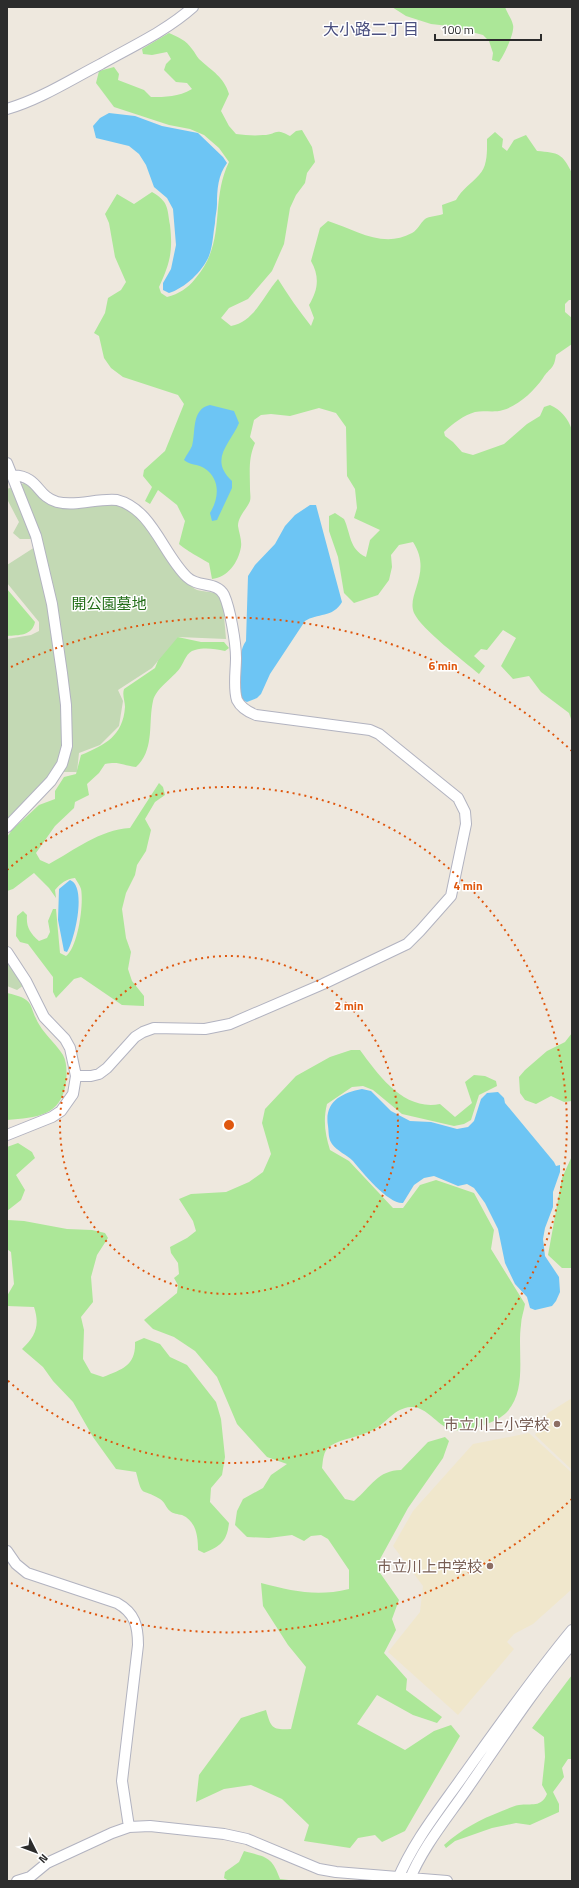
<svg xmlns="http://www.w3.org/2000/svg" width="579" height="1888" font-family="'Titillium Web','Noto Sans JP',sans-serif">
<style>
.education{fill:#f0e7cc}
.green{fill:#ace798}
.cemetery{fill:#c3d9b4}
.water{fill:#6dc5f4}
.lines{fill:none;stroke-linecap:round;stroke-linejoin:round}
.secondary-casing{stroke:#b2b3c0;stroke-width:12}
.secondary{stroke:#fff;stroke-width:10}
.ring{fill:none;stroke:#df570e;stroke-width:2;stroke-dasharray:2 4}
.education-dot{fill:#8d6e63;stroke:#fff;stroke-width:1.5}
.labels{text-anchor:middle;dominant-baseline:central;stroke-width:3;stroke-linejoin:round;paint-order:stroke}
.park-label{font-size:15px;fill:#226d17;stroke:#fff}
.education-label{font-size:15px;fill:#785e54;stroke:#fff;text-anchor:end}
.neighbourhood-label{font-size:16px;fill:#4a4f7f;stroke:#fff}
.centre{fill:#df570e;stroke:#fff;stroke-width:2}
.ring-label{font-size:12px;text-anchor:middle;font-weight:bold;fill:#df570e;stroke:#fff;stroke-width:3;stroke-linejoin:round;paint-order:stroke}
</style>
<rect width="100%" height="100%" fill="#eee8de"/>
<path class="education" d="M 572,1398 L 572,1470 L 535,1435 L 548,1413 Z
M 529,1433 L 572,1473 L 572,1589 L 533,1624 L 514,1634 L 507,1642 L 514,1649 L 458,1715 L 388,1652 L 420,1612 L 423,1586 L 393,1546 L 413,1511 L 473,1444 Z"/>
<path class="green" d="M 392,7 L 505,7 C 507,13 512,19 513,25 C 515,32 504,56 499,62 L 492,60 L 493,53 L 489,41 L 483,35 L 449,26 L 431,24 L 406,16 Z
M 169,33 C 178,37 186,40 192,49 C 195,52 196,56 199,59 C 213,72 223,76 229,94 L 221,111 L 229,126 L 236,134 C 245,135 254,136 263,135 C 277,135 274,127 290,136 L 296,131 L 302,130 L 312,147 L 315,162 L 307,173 L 305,183 L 296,195 L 290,208 L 284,244 L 272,271 L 248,299 L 229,308 L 221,318 L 231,326 C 255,321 263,296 278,279 C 288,295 299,311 311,326 L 314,318 L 309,305 C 318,290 320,277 311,261 L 320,228 L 328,221 C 356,230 383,249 412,233 C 418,230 420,223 425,219 C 429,216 438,216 443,214 L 442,205 L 456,200 C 462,189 471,184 479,175 C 488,166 487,150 487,139 L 495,132 L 503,139 L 502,147 L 507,151 L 514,140 L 526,135 L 537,151 C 559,153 562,153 572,173 L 572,300 L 569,300 L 565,304 L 565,312 L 572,318 L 572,344 L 556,355 C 554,370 550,367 543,378 C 534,391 518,406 503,410 C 494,413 484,410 475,412 C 464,415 452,424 444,432 L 445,436 L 453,442 L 462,452 L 473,455 L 504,444 L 527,424 L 540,416 L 544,407 L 550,405 C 561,410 568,418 572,430 L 572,722 L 569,713 L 541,692 L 529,676 L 513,679 L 501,666 L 516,638 L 503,630 L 487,650 L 481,649 L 474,656 L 485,666 L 479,674 C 463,660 422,630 414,613 C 406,594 433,573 413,542 L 399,545 L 391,555 L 392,567 L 389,580 L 378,595 L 354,603 L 344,593 L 338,557 L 329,531 L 329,516 L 335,513 L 344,519 C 351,534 349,549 366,557 L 370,540 L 380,530 L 354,518 L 357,508 L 355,489 L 347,476 L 346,427 L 336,413 L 319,408 L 290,416 L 271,414 L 261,415 L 254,420 L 250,437 L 255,443 C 248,459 250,472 250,489 C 250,492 251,498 250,501 C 247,509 238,516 238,526 C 239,533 242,540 241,547 C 238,563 228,577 212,579 L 209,563 C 202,559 184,549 179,544 L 185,521 L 177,505 L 158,490 L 150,504 L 145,501 L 152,487 L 143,476 L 144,470 L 165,451 L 184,404 L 178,395 L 123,377 L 111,368 L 104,358 L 99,336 L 94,333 L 105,313 L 108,298 L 121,290 L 126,282 L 115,257 L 109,223 L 105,214 L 117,194 L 134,204 L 152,192 C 169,202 167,208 170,225 C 173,252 170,263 159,287 L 161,293 L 167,297 C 179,294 188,288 195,279 C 228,241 209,203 229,162 L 219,148 L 204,135 L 190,129 L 169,125 L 114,107 L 96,83 L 99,71 L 114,67 L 119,74 L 118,80 L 144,90 L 151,97 C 166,97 178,97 192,89 L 187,83 L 176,82 L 164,70 L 166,64 L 171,59 L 167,52 L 152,55 L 143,54 L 142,49 Z
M 7,589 L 35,622 C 32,636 19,635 7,636 Z
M 173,636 L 201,642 L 224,642 L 229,648 L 225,651 C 215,649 205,647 195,650 C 186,652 185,661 180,668 C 173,678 156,688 153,701 C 148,723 155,750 136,767 C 122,765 119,761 105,764 L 99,773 L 87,784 L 89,795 L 75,802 L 74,808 L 55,826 L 36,853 L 40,860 L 49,864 C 75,850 99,830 130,828 L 159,783 L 163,787 L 165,795 L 155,802 L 145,819 L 151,830 L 146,851 L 137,865 L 135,875 L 126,893 L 122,909 L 126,938 L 131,952 L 128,969 L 132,981 L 144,996 L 144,1006 L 122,1005 L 81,977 L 74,979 L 56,998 L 53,992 L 53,977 L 28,944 L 20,942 L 16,936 L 17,916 L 23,911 L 27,915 C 26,927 30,933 39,941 L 47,938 L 50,932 L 48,921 L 53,909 L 56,909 L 60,953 L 66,956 C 78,947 84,904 81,889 C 80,885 77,882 75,878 C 66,879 61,883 55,890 L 56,898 L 49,888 L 34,873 L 13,889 L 7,891 L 7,837 L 12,830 L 39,805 L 55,799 L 55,791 L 64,777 L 76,774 L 81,755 C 105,745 123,736 125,707 C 125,701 122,695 124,689 L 155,668 L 161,653 Z
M 7,993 C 39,1000 26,1006 42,1029 C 47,1036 59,1048 63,1055 C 67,1062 67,1074 66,1082 C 61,1117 37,1117 7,1120 Z
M 572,1033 L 572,1101 L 564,1102 L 551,1096 L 536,1104 L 525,1100 L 520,1093 L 519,1077 L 525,1070 L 547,1051 L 565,1042 Z
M 351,1050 L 360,1050 C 379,1076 404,1111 440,1104 L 455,1117 L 472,1103 L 465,1082 L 474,1075 L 485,1076 L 496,1081 L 497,1086 L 479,1095 L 471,1120 L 464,1124 L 454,1126 L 402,1114 L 373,1090 L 363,1086 L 352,1087 L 327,1104 C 323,1120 325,1134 330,1150 L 349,1161 L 393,1208 L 403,1208 L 420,1185 L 436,1180 L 474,1193 L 494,1230 L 491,1249 L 525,1304 C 524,1311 521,1318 521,1325 C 517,1353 528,1390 506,1413 C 496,1423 464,1434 450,1429 C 437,1425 426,1406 411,1407 C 394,1408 387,1423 373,1430 C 360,1437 343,1438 330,1446 C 323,1451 323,1460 322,1468 L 345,1499 L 354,1501 C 371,1487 378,1470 401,1470 L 428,1442 L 445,1437 L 449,1441 L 443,1458 L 408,1508 L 379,1561 L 378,1570 L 399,1600 L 392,1619 L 396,1630 L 384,1653 L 407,1679 L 406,1690 L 442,1717 L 437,1723 L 413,1715 L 377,1695 L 357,1724 L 405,1750 L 434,1731 L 451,1725 L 460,1736 L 405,1831 L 382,1842 L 375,1835 L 358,1838 L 350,1848 L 304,1841 L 309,1825 L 282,1799 L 251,1785 L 224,1789 L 196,1802 L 199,1775 L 241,1718 L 266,1710 C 271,1728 272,1730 291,1729 L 306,1667 L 288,1645 L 263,1606 L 261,1583 C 293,1591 316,1597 349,1589 L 349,1570 L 328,1539 L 321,1535 L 311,1536 L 304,1541 L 292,1535 L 269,1538 L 247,1537 L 235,1525 L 237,1511 L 243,1499 L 263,1488 L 271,1475 L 287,1464 L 267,1457 L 237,1424 L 217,1377 L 195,1351 L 174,1337 L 153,1329 L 144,1320 L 177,1293 L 178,1285 L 174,1278 L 179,1274 L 178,1263 L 171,1253 L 170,1247 L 187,1238 L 196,1231 L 193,1221 L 179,1199 L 191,1194 L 226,1192 L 249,1182 L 263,1172 L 271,1154 L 262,1123 L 265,1109 L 296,1076 L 330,1057 Z
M 18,1143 L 32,1152 L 35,1158 L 16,1175 L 25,1190 L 21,1200 L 7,1211 L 7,1147 Z
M 572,1156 L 572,1268 L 562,1268 L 548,1255 L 562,1178 Z
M 7,1217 L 8,1220 L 24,1221 L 67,1229 L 92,1230 L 105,1233 L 108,1238 L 97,1255 L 91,1277 L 93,1302 L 81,1317 L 84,1330 L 83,1359 L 91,1373 L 103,1377 C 123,1369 136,1365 135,1342 L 144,1338 L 160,1344 L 170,1357 L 187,1365 L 216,1402 L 221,1419 L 225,1457 L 222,1475 L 211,1488 L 210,1502 L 229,1523 C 227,1541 221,1546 204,1553 L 198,1550 C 198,1536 196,1521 182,1515 C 178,1514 173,1514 170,1511 C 166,1508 165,1502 160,1499 C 140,1487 143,1499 136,1472 L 116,1469 L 93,1437 L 73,1402 L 53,1381 L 43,1367 L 22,1349 C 36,1336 40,1325 34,1307 L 7,1306 L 7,1296 L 14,1284 L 11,1252 L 7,1249 Z
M 572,1675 L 572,1759 L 568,1759 L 562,1768 L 564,1777 L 553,1792 L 559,1804 L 559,1812 L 530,1825 L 516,1823 L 492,1828 L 455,1841 L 446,1848 L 444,1845 C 462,1829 479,1820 502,1811 C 507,1809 513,1806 519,1805 C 532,1803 541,1808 547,1794 L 542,1785 L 545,1757 L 544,1737 L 532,1728 Z
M 244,1851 C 266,1857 272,1856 280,1879 L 297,1881 L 229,1881 L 224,1878 L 225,1872 L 239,1862 Z"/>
<path class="cemetery" d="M 24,483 C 36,491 44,502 59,507 C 74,513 106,499 123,506 C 143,513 168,561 184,578 C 187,582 192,588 197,590 C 203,592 210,591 218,594 L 223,604 L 226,639 L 178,637 L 152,668 L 118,690 L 123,701 L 119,726 L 100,745 L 79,753 L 77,772 L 54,772 L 7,820 L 7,639 L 31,635 L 39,631 L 39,622 L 7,583 L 7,565 L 35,547 L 34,539 L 20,539 L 13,533 L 19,522 L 7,499 L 7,489 Z
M 7,960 L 24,985 L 17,990 L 7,986 Z"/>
<path class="water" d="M 109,113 L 135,116 L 162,126 L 198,133 L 223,157 L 227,163 C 218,175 217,190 217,204 C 217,210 215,217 215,223 C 213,234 213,245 209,256 C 202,272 185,288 169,293 L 163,290 L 163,283 L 171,269 L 176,245 L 173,209 L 167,198 L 154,187 L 146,165 L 139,154 L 129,146 L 96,138 L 93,126 L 100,118 Z
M 210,405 L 234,411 L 239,423 C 231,443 208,459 232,481 L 232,488 L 217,520 L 212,521 L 210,513 C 219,498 221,479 204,468 C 198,464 189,465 184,460 C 186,455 190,451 192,446 C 196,432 191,409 210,405 Z
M 310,505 L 316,505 L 342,602 C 333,618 317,613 305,621 L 270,674 L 261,694 L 257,698 L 247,702 L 242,700 C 238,685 237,653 246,641 L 248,576 L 255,565 L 275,544 L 285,526 L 295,515 Z
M 70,880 C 87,886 75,939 67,952 L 64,951 L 58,920 L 59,889 Z
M 362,1089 L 371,1091 L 391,1111 L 410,1121 L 431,1122 L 457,1129 L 468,1127 L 474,1121 L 481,1099 L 487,1093 L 498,1092 L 504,1098 L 505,1103 L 554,1162 L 556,1166 L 560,1165 L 560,1172 L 553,1192 L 553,1207 L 545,1228 L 543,1239 L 545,1256 L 559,1277 L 560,1292 L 556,1301 L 552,1306 L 535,1310 L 530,1308 L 527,1297 L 515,1284 L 505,1263 L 498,1229 L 485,1203 L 474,1188 L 467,1184 L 458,1186 L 434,1176 L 424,1178 L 414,1185 L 403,1203 C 388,1204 363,1173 353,1161 C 347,1155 337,1151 332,1144 C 328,1138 329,1133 328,1126 C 324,1102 341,1093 362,1089 Z"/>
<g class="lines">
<defs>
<path id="secondary" d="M 7,109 C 41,99 70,80 101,64 C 133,46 166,31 193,7
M 7,463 L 36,536 L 52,604 L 62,673 L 66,705 L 67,746 L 62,764 L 51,781 L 7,827
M 13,475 C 40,477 36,496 57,502 C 76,507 97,498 117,500 C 152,509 163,554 187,577 C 198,588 217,581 224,595 C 230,608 236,643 236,658 C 236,671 233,688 237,700 C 241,708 248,712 256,715 L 370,730 L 379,734 L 458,798 L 465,812 L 466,824 L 451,896 L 420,931 L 407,944 L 323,984 L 230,1024 L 205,1029 L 154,1028 L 143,1032 L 135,1037 L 107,1068 L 99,1074 L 91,1076 L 76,1076
M 7,952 L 26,981 L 44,1017 L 65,1039 L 70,1048 L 76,1076 L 73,1094 L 61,1111 L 52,1117 L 7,1135
M 7,1551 L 16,1564 L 27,1573 L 117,1603 C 135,1613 138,1626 138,1645 L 122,1781 L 129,1827
M 17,1881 L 30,1877 L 47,1863 L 112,1833 L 129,1827 L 150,1826 L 224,1834 L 247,1839 L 319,1869 L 336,1872 L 447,1881
M 397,1881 C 413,1842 439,1810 463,1776 C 498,1727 533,1677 572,1630
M 409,1881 C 422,1848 447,1818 467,1789 C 501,1740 534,1689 572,1644"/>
</defs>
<use href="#secondary" class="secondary-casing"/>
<use href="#secondary" class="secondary"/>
</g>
<g class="ring">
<circle cx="229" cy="1125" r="169"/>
<path d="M7 870A338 338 0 1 1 7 1380"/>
<path d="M572 1499A507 507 0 0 1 11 1583M11 667A507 507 0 0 1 572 751"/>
</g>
<g class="education-dot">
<circle cx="557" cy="1424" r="4"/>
<circle cx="490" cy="1566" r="4"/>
</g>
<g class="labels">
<g class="park-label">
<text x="109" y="603">開公園墓地</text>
</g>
<g class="education-label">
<text x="549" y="1424">市立川上小学校</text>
<text x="482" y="1566">市立川上中学校</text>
</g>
<g class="neighbourhood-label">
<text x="371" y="29">大小路二丁目</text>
</g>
</g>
<circle cx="229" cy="1125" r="6" class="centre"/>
<g class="ring-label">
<text x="443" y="670">6 min</text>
<text x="468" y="890">4 min</text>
<text x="349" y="1010">2 min</text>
</g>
<rect width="579" height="1888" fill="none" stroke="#2c2c2c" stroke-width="16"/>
<g transform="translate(36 1852) rotate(132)" stroke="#ffffff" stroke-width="3" paint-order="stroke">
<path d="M0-3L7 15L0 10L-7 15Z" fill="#2c2c2c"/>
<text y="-6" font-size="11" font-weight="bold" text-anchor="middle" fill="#2c2c2c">N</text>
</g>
<path d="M435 34v6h106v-6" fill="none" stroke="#2c2c2c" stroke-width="2"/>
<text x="441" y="34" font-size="12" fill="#2c2c2c" stroke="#ffffff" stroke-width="3" paint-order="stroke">100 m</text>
</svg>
